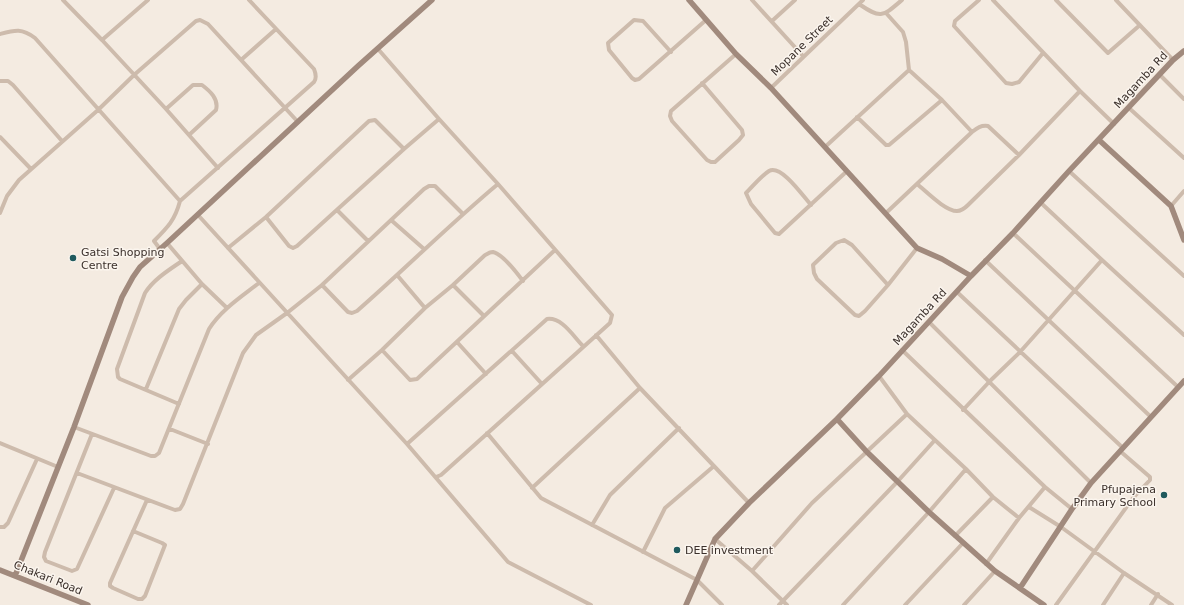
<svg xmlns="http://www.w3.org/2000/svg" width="1184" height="605" font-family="'DejaVu Sans',sans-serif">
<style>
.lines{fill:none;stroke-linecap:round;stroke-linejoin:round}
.street{stroke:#cdbbac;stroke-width:4}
.secondary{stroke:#a18a7d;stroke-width:5.5}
.poi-dot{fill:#1f5a5e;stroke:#fbf5ee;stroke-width:1.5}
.labels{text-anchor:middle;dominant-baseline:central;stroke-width:3;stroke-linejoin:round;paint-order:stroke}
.street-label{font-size:11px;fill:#3b302b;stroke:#fbf5ee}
.poi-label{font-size:11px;fill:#3b302b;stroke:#fbf5ee;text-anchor:start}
</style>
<rect width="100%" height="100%" fill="#f4ebe1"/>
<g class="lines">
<path class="street" d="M 63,0 L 102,40
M 148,0 L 102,40 L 166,109 L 218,168
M 752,0 L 803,56
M 979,0 L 955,21 L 954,26 L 1006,83 L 1012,84 L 1019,82 L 1043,53
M 993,0 L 1080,91 L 1114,124
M 1056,0 L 1108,53 L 1140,25
M 1116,0 L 1173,60
M 859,4 C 881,19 882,17 902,0
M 886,13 L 903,32 L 906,42 L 909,70 L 942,100 L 972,132
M 772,21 L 795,0
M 0,34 C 15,30 22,28 35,38 L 180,201 L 314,82 C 317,78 316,74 314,69 L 249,0
M 378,49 L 439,119 L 498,184 L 612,315 L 610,323 L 441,475 L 436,477
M 671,52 L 643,21 L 634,20 L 608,43 L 609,50 L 632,78 L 635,80 L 639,79 L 706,20
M 241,60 L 276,29
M 1160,75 L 1184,99
M 0,81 L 8,81 L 13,85 L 62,141
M 702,83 L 742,130 L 743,135 L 739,140 L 715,162 L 711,162 L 707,160 L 672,121 L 670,116 L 671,111 L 736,54
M 771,88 L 863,0
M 1129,108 L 1184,158
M 166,109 L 193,85 L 202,85 C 210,91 219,99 216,110 L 189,135
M 857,117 L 886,145 L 889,145 L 942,100
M 0,137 L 31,169
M 825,147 L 909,70
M 1069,171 L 1184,276
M 917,184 C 926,191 945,211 957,211 C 961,211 965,208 968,205 L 1019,155
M 1040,202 L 1102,260 L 1184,335
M 811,205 C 803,196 781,164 769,171 C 761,176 753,186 746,193 L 751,204 L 775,233 L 779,234 L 846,172
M 1171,206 L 1184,191
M 337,210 L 368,241
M 0,213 L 7,196 L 19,180 L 98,110 L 134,75 L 196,21 L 200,20 L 208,24 L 298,122
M 886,213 L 972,132 C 977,128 981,125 988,126 L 1019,155 L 1080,91
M 198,215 L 407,444 L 508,562 L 591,605
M 266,217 L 289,246 L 293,248 L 297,246 L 404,149 L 439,119
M 391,220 L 424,249
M 1013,233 L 1178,387
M 167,243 L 202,284 L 227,308
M 228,248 L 266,217 L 369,121 L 375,120 L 404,149
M 160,249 L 154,241 C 168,227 175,220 180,201
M 985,260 L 1151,417
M 397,275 L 425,308
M 322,285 L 348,312 L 352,313 L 357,311 C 405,269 450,224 498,184
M 453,285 L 484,316
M 888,285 L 852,245 L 844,240 L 836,243 L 813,265 L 814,273 L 817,279 L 855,315 L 859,316 L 865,311 L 888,285 L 917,248
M 957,292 L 1123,448
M 929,322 L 1091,483
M 596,335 L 640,388 L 749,503
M 457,342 L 486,374
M 382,350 L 410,380 L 417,379 L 555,250
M 902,350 L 1045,487 L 1072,509
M 512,351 L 542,384
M 879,376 L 907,414 L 966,469 L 993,497 L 1019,518
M 348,380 L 382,350 L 425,308 L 453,285 L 484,256 C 487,254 489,252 493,252 C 503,254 517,273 523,281
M 146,389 L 179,309 L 186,300 L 202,284
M 179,404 L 120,379 L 118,377 L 117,369 L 145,293 C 154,279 169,270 182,261
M 963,410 L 990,381 L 1020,352 L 1102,260
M 74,427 L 151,456 L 155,456 L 159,453 L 209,329 C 221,310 241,297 259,283
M 170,429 L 208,444
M 487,433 L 541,498 L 697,580 L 722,605
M 92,434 L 45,552 L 44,557 L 46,561 L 72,571 L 77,569 L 114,488
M 0,443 L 58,467
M 407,444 L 547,319 C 562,317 573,336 583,346
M 77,473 L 175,510 L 180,509 L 183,504 L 243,353 L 256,335 L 287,313 L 322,285 L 424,189 L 429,186 L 435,186 L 463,214
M 532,488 L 640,388
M 1029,507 L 1061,527 L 1124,573 L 1172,605
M 592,525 L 610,495 L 679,428
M 0,527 L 4,527 L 8,523 L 37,459
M 133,531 L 162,543 L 165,545 L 145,596 L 142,599 L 138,599 L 113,588 L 110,586 L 110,583 L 147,500
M 955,536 L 993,497
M 715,539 L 752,571 L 787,605
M 643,552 L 665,508 L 714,466
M 986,564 L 1019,518 L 1045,487
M 752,571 L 812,503 L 907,414
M 779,605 L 898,481 L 935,440
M 843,605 L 929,512 L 966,469
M 905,605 L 963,543
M 964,605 L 995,571
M 1056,605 L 1133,498 L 1150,480 L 1150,477 L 1120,451
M 1103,605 L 1124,573
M 1151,605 L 1158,594"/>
<path class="secondary" d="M 689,0 L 736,54 L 771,88 L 917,248 L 942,259 L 971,276
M 1099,140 L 1171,206 L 1184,240
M 837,419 L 867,452 L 929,512 L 995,571 L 1044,605
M 0,570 L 88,605
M 15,576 L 74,427 L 122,297 L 133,277 L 140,267 L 167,243 L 358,66 L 432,0
M 1020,588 L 1072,509 L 1091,483 L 1184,381
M 686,605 L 715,539 L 749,503 L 837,419 L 879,376 L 971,276 L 1013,233 L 1069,171 L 1173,60 L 1184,51"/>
</g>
<g class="poi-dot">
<circle cx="73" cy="258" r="4"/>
<circle cx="1164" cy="495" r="4"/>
<circle cx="677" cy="550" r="4"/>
</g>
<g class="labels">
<g class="street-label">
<text transform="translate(802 46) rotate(-44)">Mopane Street</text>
<text transform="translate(1141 80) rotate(-47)">Magamba Rd</text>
<text transform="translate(920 317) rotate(-47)">Magamba Rd</text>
<text transform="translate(48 578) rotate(22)">Chakari Road</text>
</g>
<g class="poi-label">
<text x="81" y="252">Gatsi Shopping<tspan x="81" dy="13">Centre</tspan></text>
<text x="1156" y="489" text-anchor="end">Pfupajena<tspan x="1156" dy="13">Primary School</tspan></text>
<text x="685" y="550">DEE investment</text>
</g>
</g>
</svg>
